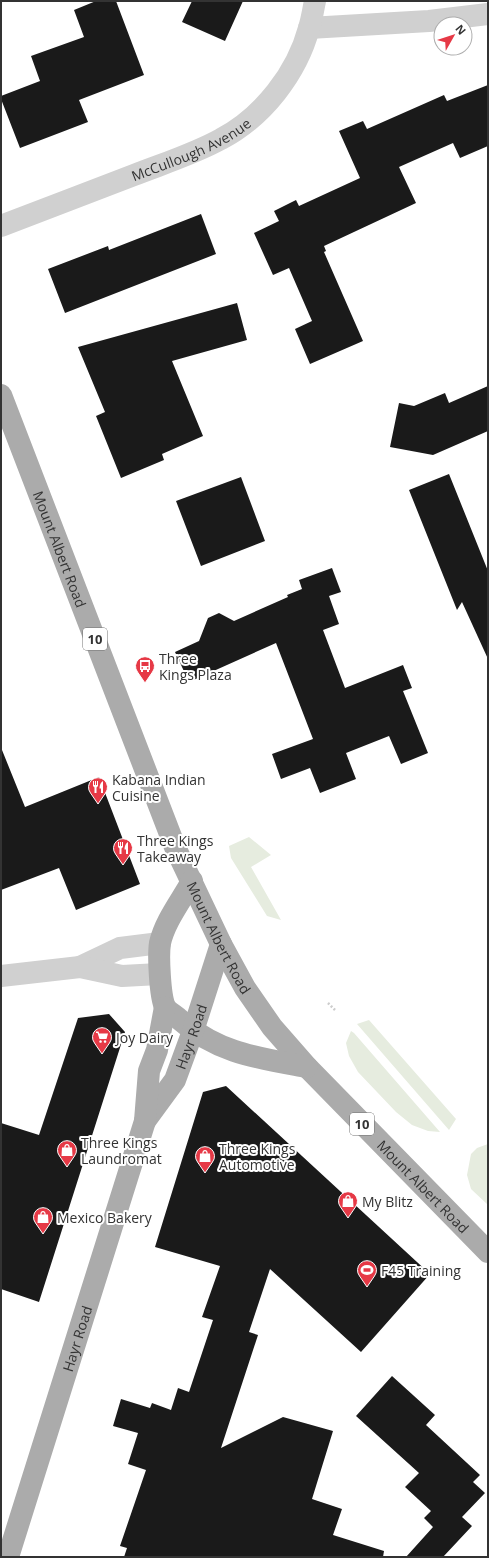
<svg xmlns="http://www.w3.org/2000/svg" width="489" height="1558" font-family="'Open Sans',sans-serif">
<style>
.green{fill:#e6ecdf}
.building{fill:#1a1a1a}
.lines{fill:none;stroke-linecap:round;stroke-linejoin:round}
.path{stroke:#cdcdcd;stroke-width:2.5;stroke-dasharray:2 2;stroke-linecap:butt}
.minor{stroke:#d0d0d0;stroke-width:22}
.major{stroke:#ababab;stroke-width:22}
.labels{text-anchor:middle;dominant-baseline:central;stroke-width:4;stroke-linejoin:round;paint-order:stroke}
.shield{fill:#fff;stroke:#707070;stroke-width:1}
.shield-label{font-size:13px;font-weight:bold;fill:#333}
.street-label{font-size:14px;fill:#333;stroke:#fff}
.poi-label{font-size:14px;fill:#333;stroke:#fff;text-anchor:start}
</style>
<rect width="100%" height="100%" fill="#fff"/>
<path class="green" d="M 249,837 L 271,855 L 251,867 L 281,920 L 267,916 L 231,858 L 229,846 Z
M 369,1020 L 456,1119 L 449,1130 L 357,1024 Z
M 351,1031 L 354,1033 L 440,1132 L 428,1131 L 412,1125 L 396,1112 L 358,1072 L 349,1056 L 346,1043 Z
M 488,1144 L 488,1205 L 471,1189 L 467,1175 L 471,1154 L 477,1148 Z"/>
<path class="building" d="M 96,1 L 116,1 L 144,75 L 79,100 L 88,122 L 20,148 L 1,99 L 1,96 L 40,81 L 31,56 L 84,37 L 74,10 Z
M 192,1 L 243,1 L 225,41 L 182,22 Z
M 488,85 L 488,146 L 460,158 L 453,143 L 399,167 L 416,203 L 324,246 L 326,251 L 324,252 L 363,341 L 310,364 L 295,329 L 312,321 L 289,268 L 273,275 L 254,233 L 279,221 L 274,211 L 296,200 L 299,206 L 360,178 L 339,131 L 363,121 L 367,129 L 444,95 L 447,101 Z
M 201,214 L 216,254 L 65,313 L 48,269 L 108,246 L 109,250 Z
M 237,303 L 247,340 L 172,361 L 203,436 L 162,454 L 164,460 L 121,478 L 96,416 L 105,412 L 78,347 Z
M 488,386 L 488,431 L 433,455 L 390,447 L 399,403 L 414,406 L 445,393 L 449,403 Z
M 449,474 L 488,571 L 488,659 L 462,602 L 457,610 L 409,490 Z
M 241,477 L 265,541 L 201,566 L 176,501 Z
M 332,568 L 341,592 L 329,596 L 339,624 L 323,630 L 345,688 L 403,665 L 412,688 L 403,691 L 428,753 L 401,764 L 389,736 L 346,753 L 356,779 L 320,793 L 310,768 L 281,779 L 272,754 L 313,739 L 276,643 L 189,682 L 175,652 L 199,641 L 208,618 L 219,613 L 234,621 L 288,597 L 287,595 L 302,589 L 299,580 Z
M 1,750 L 2,750 L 25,807 L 99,777 L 140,884 L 76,910 L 59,868 L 1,890 Z
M 109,1014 L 125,1032 L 39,1302 L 1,1289 L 1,1123 L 39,1135 L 78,1018 Z
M 226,1086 L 430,1274 L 361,1352 L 270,1269 L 249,1332 L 258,1335 L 221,1448 L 283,1417 L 333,1431 L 312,1499 L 342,1509 L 333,1535 L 384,1551 L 383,1557 L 124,1557 L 127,1548 L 120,1546 L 146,1470 L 128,1464 L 138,1433 L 113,1426 L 121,1399 L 150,1408 L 152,1403 L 171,1410 L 178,1388 L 189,1392 L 213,1320 L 202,1317 L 220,1266 L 155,1247 L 203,1092 Z
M 392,1376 L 435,1415 L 426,1425 L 480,1475 L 473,1482 L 485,1493 L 462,1517 L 472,1526 L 443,1557 L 406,1557 L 433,1527 L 424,1518 L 431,1511 L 405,1487 L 419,1473 L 356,1416 Z"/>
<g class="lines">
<path class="path" d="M 328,1003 L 335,1010"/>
<g class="minor">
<path d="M 309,28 L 429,21 L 488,14"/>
<path id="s1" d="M 1,226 C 45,209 90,192 134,175 C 162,164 194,154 221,139 C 263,117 297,73 309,28 C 312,19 313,10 315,1"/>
<path d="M 80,967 L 120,948 L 160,943"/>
<path d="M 1,976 L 80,967 L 122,976 L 159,974"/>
</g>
<g class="major">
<path id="s2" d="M 1,395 L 175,847 L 221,944 L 245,988 L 272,1027 L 307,1067 L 488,1252"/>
<path d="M 192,881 C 181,901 165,921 160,943 C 158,956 160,996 165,1007 C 167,1011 175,1015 179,1019 C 217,1053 258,1058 307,1067"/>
<path id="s3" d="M 145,1121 L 175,1080 L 193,1031 L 221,944"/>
<path id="s4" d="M 8,1557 L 145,1121 L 149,1071 L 157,1050 L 165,1007"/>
</g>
</g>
<defs>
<symbol id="bus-pin" viewBox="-11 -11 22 30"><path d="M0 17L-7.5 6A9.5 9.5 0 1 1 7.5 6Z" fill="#e63946" stroke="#fff"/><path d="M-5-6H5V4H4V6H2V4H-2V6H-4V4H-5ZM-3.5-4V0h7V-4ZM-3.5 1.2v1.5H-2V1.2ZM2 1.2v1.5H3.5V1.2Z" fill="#fff"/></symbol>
<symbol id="restaurant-pin" viewBox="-11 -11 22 30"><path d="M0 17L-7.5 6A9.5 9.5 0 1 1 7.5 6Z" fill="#e63946" stroke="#fff"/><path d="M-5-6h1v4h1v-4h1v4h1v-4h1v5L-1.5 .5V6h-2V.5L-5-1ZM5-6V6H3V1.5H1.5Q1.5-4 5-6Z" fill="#fff"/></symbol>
<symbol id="supermarket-pin" viewBox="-11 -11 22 30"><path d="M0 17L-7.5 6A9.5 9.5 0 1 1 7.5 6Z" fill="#e63946" stroke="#fff"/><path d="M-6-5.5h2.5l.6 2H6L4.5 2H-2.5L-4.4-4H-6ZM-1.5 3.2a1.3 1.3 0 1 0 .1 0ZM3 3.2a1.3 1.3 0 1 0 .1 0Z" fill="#fff"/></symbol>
<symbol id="shop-pin" viewBox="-11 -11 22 30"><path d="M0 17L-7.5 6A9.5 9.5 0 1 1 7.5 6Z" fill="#e63946" stroke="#fff"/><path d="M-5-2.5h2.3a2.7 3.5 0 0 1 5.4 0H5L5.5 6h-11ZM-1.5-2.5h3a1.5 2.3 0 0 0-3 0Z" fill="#fff"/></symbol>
<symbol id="stadium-pin" viewBox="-11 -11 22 30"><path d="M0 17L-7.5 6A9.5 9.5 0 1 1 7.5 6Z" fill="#e63946" stroke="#fff"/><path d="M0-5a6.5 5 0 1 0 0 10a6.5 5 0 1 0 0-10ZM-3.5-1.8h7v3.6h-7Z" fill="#fff"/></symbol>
</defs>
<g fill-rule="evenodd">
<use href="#bus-pin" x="134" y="655" width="22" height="30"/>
<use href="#restaurant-pin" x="87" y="776" width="22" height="30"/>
<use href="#restaurant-pin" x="112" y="837" width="22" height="30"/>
<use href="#supermarket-pin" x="91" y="1026" width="22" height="30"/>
<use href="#shop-pin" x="56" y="1139" width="22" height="30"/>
<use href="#shop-pin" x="194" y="1145" width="22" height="30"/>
<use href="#shop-pin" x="337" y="1190" width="22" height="30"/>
<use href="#shop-pin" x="32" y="1206" width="22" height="30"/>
<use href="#stadium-pin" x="356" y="1259" width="22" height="30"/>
</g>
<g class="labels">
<g class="shield">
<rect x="83" y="628" width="24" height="22" rx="3"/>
<rect x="350" y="1113" width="24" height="22" rx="3"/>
</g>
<g class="shield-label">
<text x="95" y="639">10</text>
<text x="362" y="1124">10</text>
</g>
<g class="street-label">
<text stroke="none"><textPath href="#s1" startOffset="205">McCullough Avenue</textPath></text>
<text stroke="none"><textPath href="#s2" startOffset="165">Mount Albert Road</textPath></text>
<text stroke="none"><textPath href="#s2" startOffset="585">Mount Albert Road</textPath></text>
<text stroke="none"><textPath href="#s3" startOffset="97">Hayr Road</textPath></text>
<text stroke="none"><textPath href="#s2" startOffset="909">Mount Albert Road</textPath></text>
<text stroke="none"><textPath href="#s4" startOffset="229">Hayr Road</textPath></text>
</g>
<g class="poi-label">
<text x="159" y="658">Three<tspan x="159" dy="16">Kings Plaza</tspan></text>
<text x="112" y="779">Kabana Indian<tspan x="112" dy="16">Cuisine</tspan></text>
<text x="137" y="840">Three Kings<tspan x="137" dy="16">Takeaway</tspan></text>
<text x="116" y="1037">Joy Dairy</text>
<text x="81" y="1142">Three Kings<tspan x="81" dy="16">Laundromat</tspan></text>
<text x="219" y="1148">Three Kings<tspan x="219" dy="16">Automotive</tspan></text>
<text x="362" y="1201">My Blitz</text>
<text x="57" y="1217">Mexico Bakery</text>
<text x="381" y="1270">F45 Training</text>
</g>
</g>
<rect width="489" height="1558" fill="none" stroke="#333333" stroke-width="4"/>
<g transform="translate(453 36) rotate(51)"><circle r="19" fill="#ffffff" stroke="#adadad"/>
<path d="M0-3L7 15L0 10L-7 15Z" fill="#e63946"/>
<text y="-6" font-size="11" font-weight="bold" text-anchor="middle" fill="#333333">N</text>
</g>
</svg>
